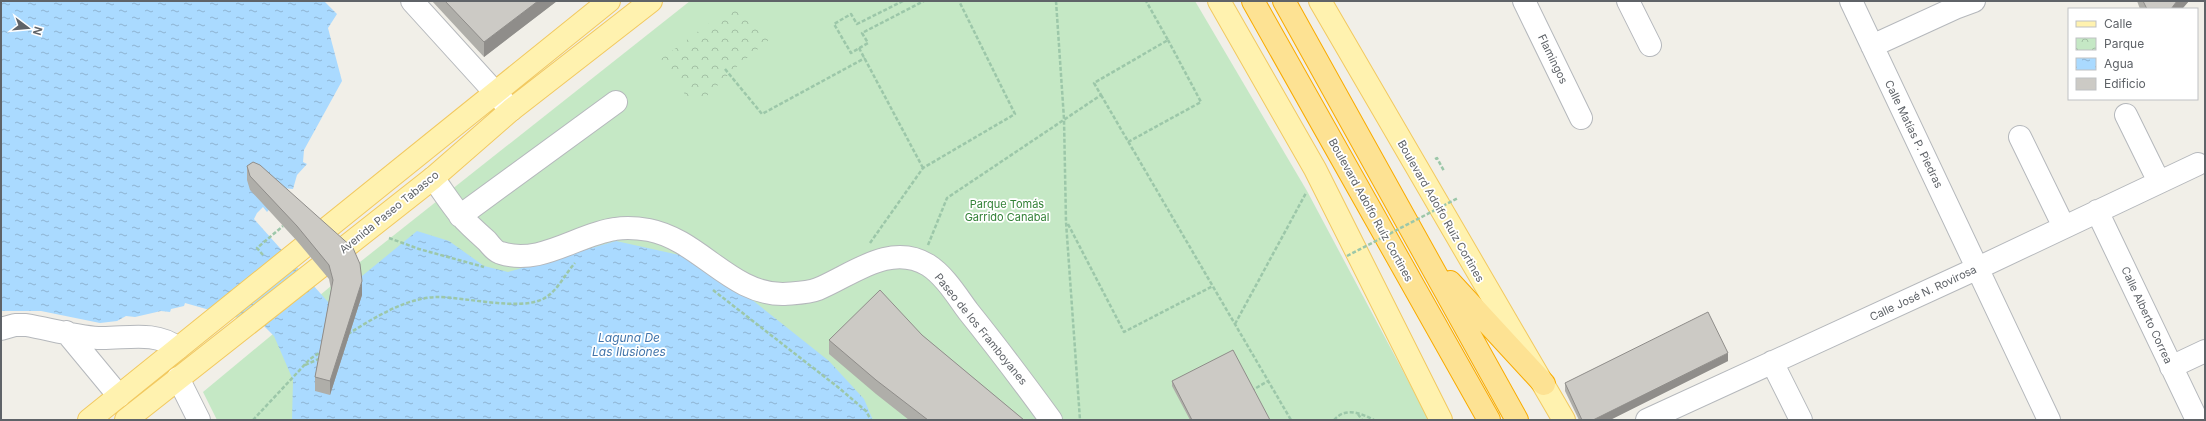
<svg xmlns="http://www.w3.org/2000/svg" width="2206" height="421" font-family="Inter,sans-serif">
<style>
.green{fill:#c5e8c5}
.park{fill:url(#park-crowns)}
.water{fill:url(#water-ripples)}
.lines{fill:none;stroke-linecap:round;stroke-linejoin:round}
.minor-casing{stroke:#b5b8bc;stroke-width:24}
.major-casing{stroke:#f2c960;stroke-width:24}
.highway-casing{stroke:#f9ab00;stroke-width:24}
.path{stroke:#9cc7a9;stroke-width:2.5;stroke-dasharray:4 2;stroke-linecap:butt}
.minor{stroke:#fff;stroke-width:22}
.major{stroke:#fff2af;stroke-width:22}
.highway{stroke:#fde293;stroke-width:22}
.path-bridge{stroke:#9cc7a9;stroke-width:2.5;stroke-dasharray:4 2;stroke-linecap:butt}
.wall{fill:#afaea9}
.shaded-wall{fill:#8f8d8a}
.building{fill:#cccac5;stroke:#8f8d8a}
.labels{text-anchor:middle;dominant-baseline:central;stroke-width:3.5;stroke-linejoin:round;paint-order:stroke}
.street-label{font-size:11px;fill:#5f6368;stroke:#fff}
.park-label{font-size:11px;fill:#348238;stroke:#fff}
.water-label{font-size:12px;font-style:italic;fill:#4174aa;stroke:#fff}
</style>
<defs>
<pattern id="park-crowns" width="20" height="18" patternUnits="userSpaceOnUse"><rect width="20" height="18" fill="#c5e8c5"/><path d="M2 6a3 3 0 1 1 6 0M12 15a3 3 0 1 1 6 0" fill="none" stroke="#a3c0a4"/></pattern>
<pattern id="water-ripples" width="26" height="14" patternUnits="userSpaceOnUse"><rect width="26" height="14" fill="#aadaff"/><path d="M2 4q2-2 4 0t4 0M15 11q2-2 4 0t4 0" fill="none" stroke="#8eb4d2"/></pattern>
</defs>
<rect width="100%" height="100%" fill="#f1efe8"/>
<path class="green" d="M 690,1 L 1195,1 L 1307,191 L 1429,420 L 217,420 L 203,392 L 360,262 Z"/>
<path class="park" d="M 735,4 L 770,39 L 734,69 L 708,95 L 690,102 L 661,59 Z"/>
<path class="water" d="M 1,1 L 324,1 L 337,14 L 328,28 L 342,81 L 304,150 L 303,162 L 307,164 L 297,175 L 293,189 L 282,188 L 278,199 L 267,212 L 263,207 L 257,213 L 254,219 L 329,303 L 417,231 L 449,241 L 484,266 L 508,272 L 616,241 L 702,260 L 829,361 L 864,399 L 873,420 L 292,420 L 293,380 L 274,336 L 263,325 L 185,303 L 184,306 L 171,309 L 170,312 L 161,311 L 135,317 L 126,316 L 117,321 L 100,323 L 41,311 L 1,311 Z"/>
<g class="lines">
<defs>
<path id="minor" d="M 412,1 L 511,110
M 1524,1 L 1581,118
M 1628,1 L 1650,45
M 1851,1 L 2049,420
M 1872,46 L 1955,8 L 1974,1
M 2126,115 L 2159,182
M 2020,137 L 2064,227
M 433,178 C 442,190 450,203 460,215 C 468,224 478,233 487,241 C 491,246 496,252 501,253 C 540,266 578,234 615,229 C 626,227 638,228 649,230 C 700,240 731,295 784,294 C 795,293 808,293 818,289 C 852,275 890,242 928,265 C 944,275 957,296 968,311 C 997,347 1024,383 1051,420
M 2097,211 L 2197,420
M 460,216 L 616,102
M 1,329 L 15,325 L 26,325 C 49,329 74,336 98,338 C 126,339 154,330 178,348
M 66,332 L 119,396
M 1772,362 L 1801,420
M 2171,367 L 2205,351
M 178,378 L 199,420
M 1647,420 L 1978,268 L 2198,164"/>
<path id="major" d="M 1219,1 L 1315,169 L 1441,420
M 1320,1 L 1564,420
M 89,420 L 609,1
M 126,420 L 433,178 L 511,110 L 651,1"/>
<path id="highway" d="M 1253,1 L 1489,420
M 1284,1 L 1517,420
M 1450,282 L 1544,384"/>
</defs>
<use href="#minor" class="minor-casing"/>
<use href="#major" class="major-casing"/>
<use href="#highway" class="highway-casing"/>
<path class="path" d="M 903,1 L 857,24 L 851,14 L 834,24 L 851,53 L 868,43 L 862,33 L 924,1
M 1056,1 L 1064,119 L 1066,222 L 1080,420
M 859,48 L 923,168
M 725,69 L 762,114 L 865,58
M 1101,95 L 1291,420
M 1128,142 L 1201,102 L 1168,40
M 1435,159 L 1437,158 L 1444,171
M 1068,224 L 1124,332 L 1213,286
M 389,238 L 419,249 L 484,267
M 870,243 L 923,168 L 1015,114 L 959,1
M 928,245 L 947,198 L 1101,95 L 1094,83 L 1168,40 L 1146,1
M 263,255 L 257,248 L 283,226
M 713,290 L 839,388 L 866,411 L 871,420
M 1235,324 L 1306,193
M 348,334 C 374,318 405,298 437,297 C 465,297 519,311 543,299 C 558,291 564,275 575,263
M 305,365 L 321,358
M 1251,391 L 1268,381
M 1358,414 L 1362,420
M 253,420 L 310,359 L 322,351
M 1334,420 C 1345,407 1361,413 1374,420"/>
<use href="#minor" class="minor"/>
<use href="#major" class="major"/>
<use href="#highway" class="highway"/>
<path class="path-bridge" d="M 1347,256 L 1458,198"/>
</g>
<path class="wall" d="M 432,1 L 557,1 L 484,57 Z
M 2137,1 L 2189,1 L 2182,9 L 2140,9 Z
M 247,166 L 362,295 L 330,395 L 315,391 L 315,377 L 331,289 L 329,279 L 297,241 L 250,190 L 247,180 Z
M 922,335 L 1024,420 L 909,420 L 876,394 L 829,354 L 829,340 Z
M 1728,361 L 1610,420 L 1579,420 L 1565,391 L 1565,383 Z
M 1172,381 L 1270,420 L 1190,420 L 1172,386 Z"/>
<path class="shaded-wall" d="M 538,1 L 557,1 L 484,57 L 484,42 Z
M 2177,1 L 2189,1 L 2182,9 L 2171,9 Z
M 362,281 L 362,295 L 330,395 L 330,381 Z
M 1728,353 L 1728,361 L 1610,420 L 1593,420 Z"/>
<path class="building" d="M 445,1 L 538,1 L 484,42 Z
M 2143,1 L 2177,1 L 2171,9 L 2147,9 Z
M 253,162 L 260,165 L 353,248 L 360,264 L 362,281 L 330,381 L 315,377 L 333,280 L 329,265 L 297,226 L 250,176 L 247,166 Z
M 880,290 L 922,335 L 1024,420 L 928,420 L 876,380 L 829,340 Z
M 1708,312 L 1728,353 L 1593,420 L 1582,420 L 1565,383 Z
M 1233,350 L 1270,420 L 1192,420 L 1172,381 Z"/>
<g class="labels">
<g class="street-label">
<text transform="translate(1553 59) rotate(64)">Flamingos</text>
<text transform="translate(1914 134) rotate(64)">Calle Matías P. Piedras</text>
<text transform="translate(1371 210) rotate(61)">Boulevard Adolfo Ruíz Cortines</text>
<text transform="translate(1441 211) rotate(60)">Boulevard Adolfo Ruiz Cortines</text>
<text transform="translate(389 212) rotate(-39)">Avenida Paseo Tabasco</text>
<text transform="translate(1923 293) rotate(-25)">Calle José N. Rovirosa</text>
<text transform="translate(2147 315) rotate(65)">Calle Alberto Correa</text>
<text transform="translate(981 329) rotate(51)">Paseo de los Framboyanes</text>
</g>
<g class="park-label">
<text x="1007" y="204">Parque Tomás<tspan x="1007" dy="13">Garrido Canabal</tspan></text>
</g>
<g class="water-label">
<text x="629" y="337">Laguna De<tspan x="629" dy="14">Las Ilusiones</tspan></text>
</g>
</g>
<rect width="2206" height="421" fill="none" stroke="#5f6368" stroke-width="4"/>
<rect x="2068" y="8" width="130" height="92" fill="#ffffff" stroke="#bfc1c3"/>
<rect x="2076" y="21" width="20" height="6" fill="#fff2af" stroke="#bfc1c3"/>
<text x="2104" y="28" font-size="12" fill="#5f6368">Calle</text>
<rect x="2076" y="38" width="20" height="12" fill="url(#park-crowns)" stroke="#bfc1c3"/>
<text x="2104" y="48" font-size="12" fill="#5f6368">Parque</text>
<rect x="2076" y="58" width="20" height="12" fill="url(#water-ripples)" stroke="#bfc1c3"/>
<text x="2104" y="68" font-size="12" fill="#5f6368">Agua</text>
<rect x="2076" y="78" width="20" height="12" fill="#cccac5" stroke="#bfc1c3"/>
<text x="2104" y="88" font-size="12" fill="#5f6368">Edificio</text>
<g transform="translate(28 28) rotate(106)" stroke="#ffffff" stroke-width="3" paint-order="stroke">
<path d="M0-3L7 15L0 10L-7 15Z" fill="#5f6368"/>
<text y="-6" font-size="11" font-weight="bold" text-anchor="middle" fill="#5f6368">N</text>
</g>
</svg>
